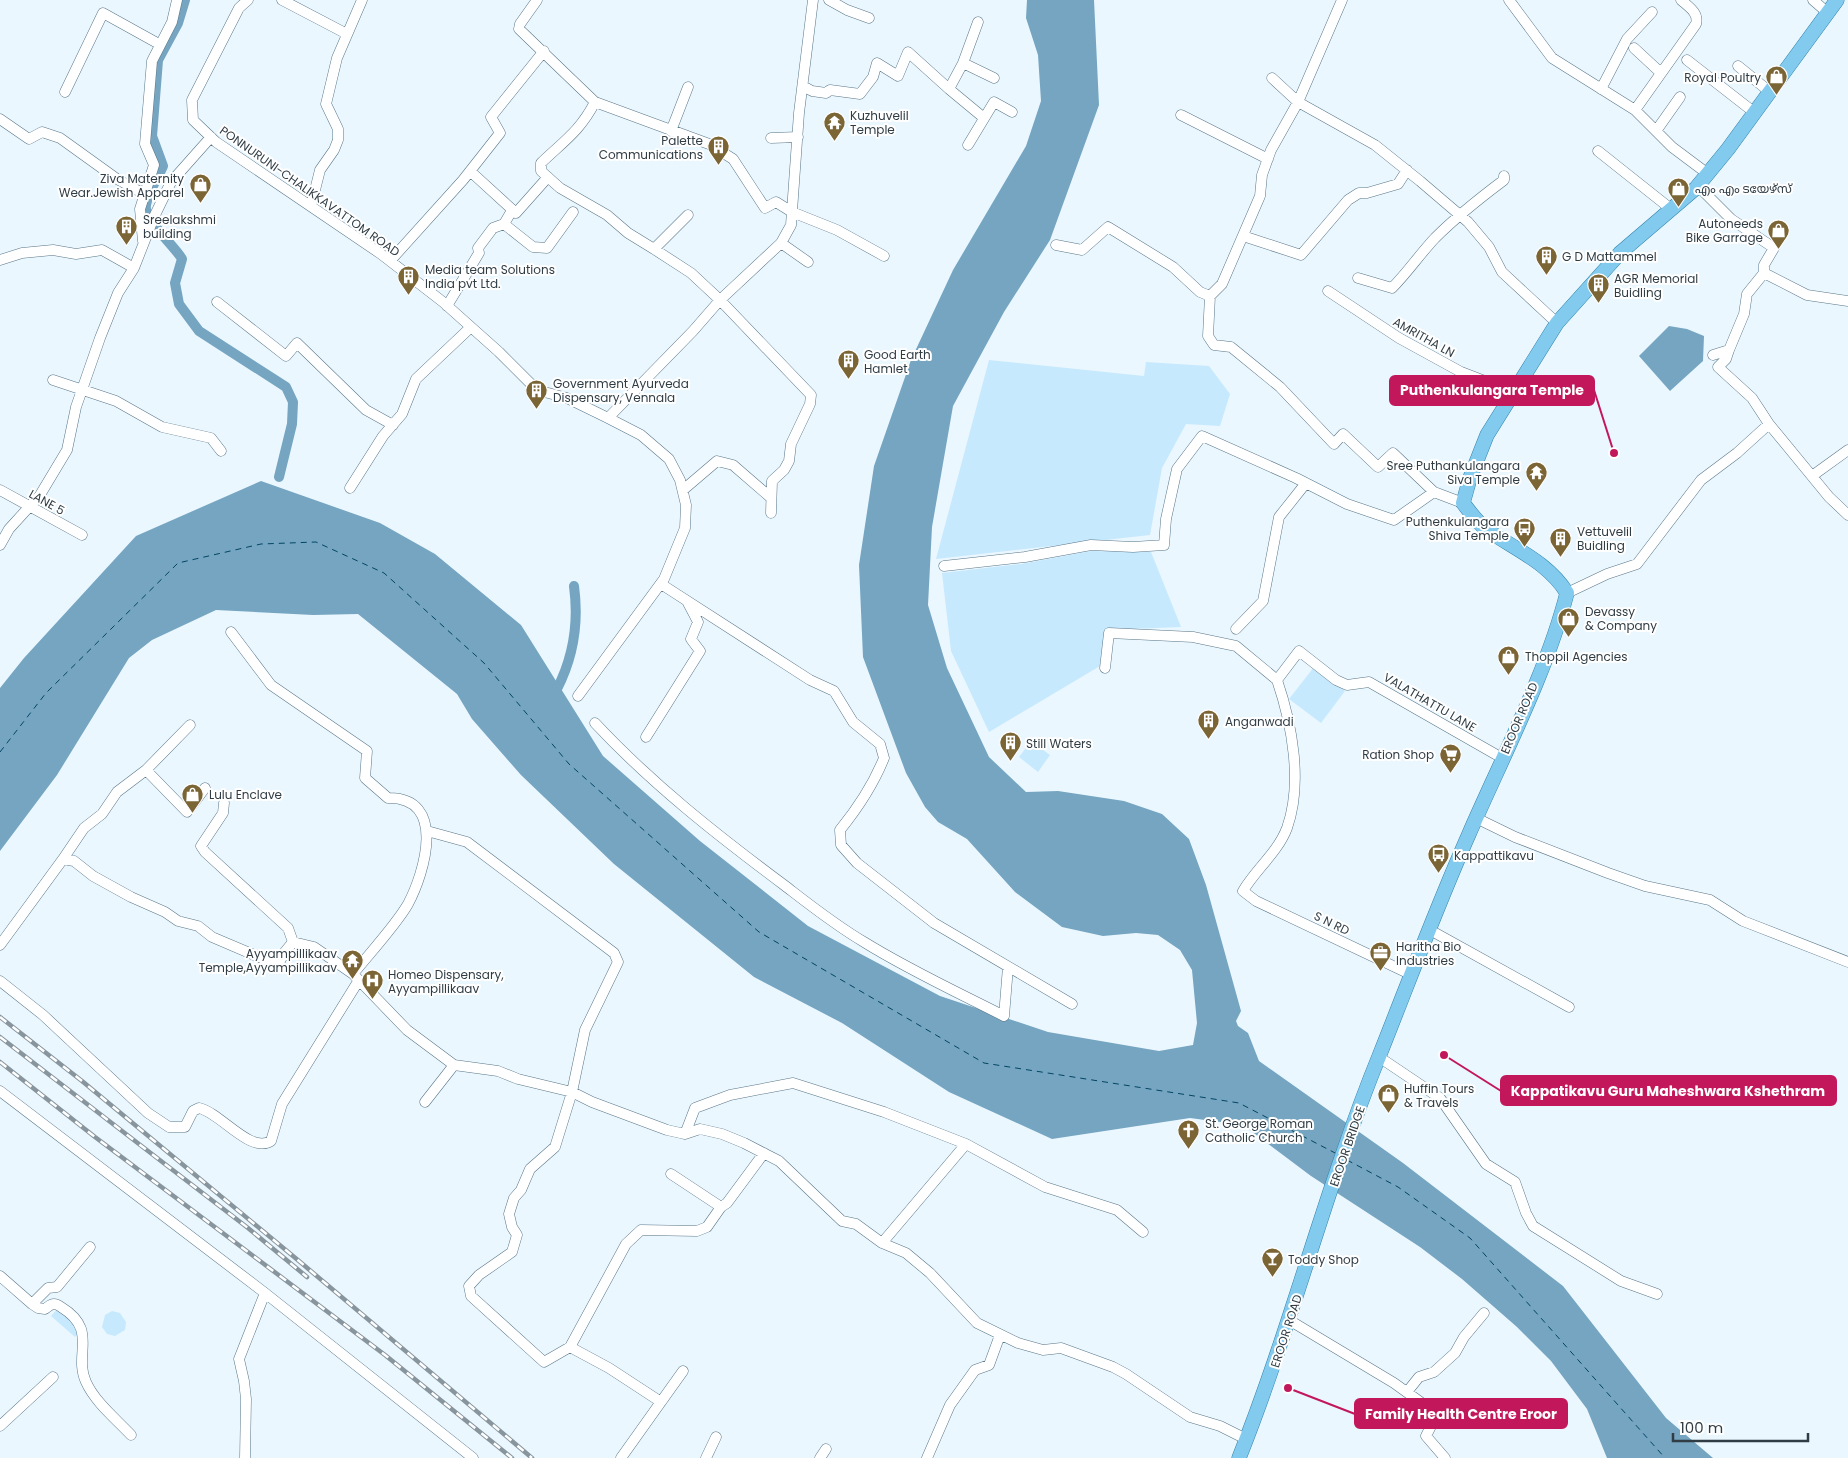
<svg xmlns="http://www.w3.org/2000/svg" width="1848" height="1458" font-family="Poppins,'Noto Sans Malayalam',sans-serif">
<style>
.green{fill:#c7e9fe}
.water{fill:#75a5c1}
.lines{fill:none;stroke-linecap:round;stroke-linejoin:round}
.canal{stroke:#75a5c1;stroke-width:10}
.ferry{stroke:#024562;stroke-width:1;stroke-dasharray:6 5;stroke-linecap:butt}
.minor-casing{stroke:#597688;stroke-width:11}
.major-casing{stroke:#3083ac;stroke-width:15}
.minor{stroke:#fff;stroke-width:10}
.major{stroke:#83cbee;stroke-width:14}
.rail-casing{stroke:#88959d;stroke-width:4.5}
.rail{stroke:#fff;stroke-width:2.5;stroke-dasharray:8;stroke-linecap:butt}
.labels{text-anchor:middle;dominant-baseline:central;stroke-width:4;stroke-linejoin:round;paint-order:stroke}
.poi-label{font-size:12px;fill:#303d45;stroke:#fff;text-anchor:start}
.street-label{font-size:12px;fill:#303d45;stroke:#fff}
.leader{fill:none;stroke:#c2185b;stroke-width:2}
.callout-dot{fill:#c2185b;stroke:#fff;stroke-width:2}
.callout{fill:#c2185b;stroke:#c2185b;stroke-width:2}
.callout-label{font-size:14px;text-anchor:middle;font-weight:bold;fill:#fff}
</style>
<rect width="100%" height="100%" fill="#eaf7ff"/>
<path class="green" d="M 989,360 L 1144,376 L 1146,362 L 1209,366 L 1230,394 L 1220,426 L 1186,424 L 1162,468 L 1150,535 L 936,559 Z
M 1091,551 L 1151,552 L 1181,627 L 1105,630 L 1100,666 L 989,732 L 951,651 L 942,573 L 1021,564 Z
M 1314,667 L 1345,691 L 1321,723 L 1289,699 Z
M 1031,741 L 1050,755 L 1038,772 L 1019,757 Z
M 62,1304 L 86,1325 L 75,1337 L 51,1316 Z
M 112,1311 L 120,1313 L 126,1322 L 125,1330 L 115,1336 L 107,1334 L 102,1327 L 105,1315 Z"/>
<path class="water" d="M 1027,0 L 1094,0 L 1099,105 L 1050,240 L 1004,312 L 953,406 L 932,527 L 928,605 L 947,668 L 989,757 L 1026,792 L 1058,791 L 1124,801 L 1162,814 L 1189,839 L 1206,885 L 1241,1011 L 1236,1021 L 1238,1026 L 1248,1033 L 1259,1061 L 1403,1163 L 1563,1286 L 1666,1418 L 1713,1458 L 1607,1458 L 1587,1409 L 1551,1361 L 1517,1327 L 1462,1279 L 1420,1247 L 1311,1176 L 1243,1125 L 1190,1118 L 1052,1139 L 949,1092 L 842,1023 L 754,977 L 614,864 L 521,775 L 472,719 L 457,694 L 358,614 L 313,615 L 216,610 L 152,640 L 129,658 L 57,775 L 0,851 L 0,688 L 24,658 L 136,536 L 261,481 L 380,523 L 435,554 L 521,625 L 603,756 L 700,841 L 808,926 L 940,996 L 1048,1032 L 1159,1051 L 1193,1045 L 1197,1023 L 1192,970 L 1180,950 L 1158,935 L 1136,933 L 1103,936 L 1062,927 L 1015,892 L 967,839 L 938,822 L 925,807 L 906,773 L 863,657 L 859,565 L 874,466 L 911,360 L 953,270 L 1026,146 L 1041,101 L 1038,55 L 1026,18 Z
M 1669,326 L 1687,329 L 1704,336 L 1703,361 L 1670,391 L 1639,356 Z"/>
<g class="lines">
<path class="canal" d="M 185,0 L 178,23 L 158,60 L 152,136 L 163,166 C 158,178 148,192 146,205 C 143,219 174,245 182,259 L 175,283 L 179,304 L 199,331 L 286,387 L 293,402 L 292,424 L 279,477
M 557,689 C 574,656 579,623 574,586"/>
<path class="ferry" d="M 0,752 L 46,693 L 178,563 L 261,544 L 316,542 L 384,573 L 484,663 L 569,764 L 759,932 L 984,1063 L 1239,1103 L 1337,1154
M 1347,1160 L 1398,1187 L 1470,1238 L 1665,1458"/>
<defs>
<path id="minor" d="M 248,0 L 239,8 L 192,100 L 193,120 L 216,142 L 381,254 L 443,302 L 499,352 L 537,390 L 567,398 L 608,418 L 693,331 L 720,300 L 781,243 L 791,225 L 799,113 L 813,0
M 282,0 L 347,34
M 537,0 L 520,24 L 519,29 L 595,102 L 709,144 L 733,159 L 765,208 L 776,202 L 792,212 L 837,230 L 884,256
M 829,0 L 847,10 L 869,18
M 1509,0 L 1552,58 L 1635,110 L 1672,147 L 1708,174
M 1813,0 L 1828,13
M 1634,48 L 1661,73
M 1687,60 L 1755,113
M 963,63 L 978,22
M 1738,66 L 1770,92
M 1272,78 L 1298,102 L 1342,0
M 803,86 L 812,91 L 826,93 L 830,90 L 860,94 L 873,77 L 877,63 L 898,76 L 908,52 L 949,89 L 963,63 L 994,78
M 949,89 L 984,118
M 1601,89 L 1627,39 L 1652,12
M 65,92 L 103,13 L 159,44
M 595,102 C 580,131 564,141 541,163 L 541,171 L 560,188 L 607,215 L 628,233 L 654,249 L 688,215
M 1635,110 L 1696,24 C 1699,13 1689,7 1681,0
M 1181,115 L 1268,159
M 0,119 L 29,139 L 42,132 L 60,138 L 117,179 L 144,194
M 671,131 L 688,87
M 1656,131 L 1680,97
M 771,138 L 798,137
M 968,145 L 994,102 L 1012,112
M 1598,151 L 1671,209
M 470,171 L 516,213
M 548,177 L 516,213 L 511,212 L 504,224 L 533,247 L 547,248 L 573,212
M 1698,186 L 1731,219 L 1774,248 L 1764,265 L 1764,273 L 1807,295 L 1848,301
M 311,206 L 320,170 L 334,150 L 338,140 L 338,129 L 326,104 L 337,58 L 362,0
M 1243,236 L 1301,255 L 1348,200 L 1359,193 L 1367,193 L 1398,184 L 1407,170
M 143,241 L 140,209 L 154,165 L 145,144 L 152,61 L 172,22 L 177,0
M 781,243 L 808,262
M 1056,245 L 1082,250 L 1108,227 L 1173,267 L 1200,292 L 1210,296 L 1222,284 L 1260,196 L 1262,175 L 1271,150 L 1298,102 L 1375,145 L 1420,181 L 1468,222 L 1489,247 L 1502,272 L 1557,323
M 654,249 L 691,273 L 720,300 L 811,395 L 810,404 L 791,444 L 789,461 L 784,470 L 772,481 L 771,513
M 0,260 L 22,253 L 53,250 L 76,254 L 102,250 L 134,268 L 154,217 L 171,182 L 211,137
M 390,261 L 463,180 L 500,133 L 491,117 L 544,51
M 1358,278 L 1392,288 C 1407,273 1420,254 1435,238 C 1456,217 1480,198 1504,180 L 1504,176
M 1328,291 L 1399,338 L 1461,372 L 1513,392
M 1210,296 L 1208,336 L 1214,345 L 1231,347 L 1280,387 L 1334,444 L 1343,434 L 1378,467 L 1393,453 L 1434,492
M 217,302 L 286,356 L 297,343 L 366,410 L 393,425
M 447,306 L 479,253 L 478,248 L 493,228 L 504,224
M 1729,350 L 1726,359 L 1718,367 L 1752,398 L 1769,424
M 1713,355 L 1729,350 L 1744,314 L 1747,294 L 1764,273
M 53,380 L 116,401 L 162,427 L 211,438 L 221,451
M 1812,476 L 1848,450
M 350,488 L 383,436 L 402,414 L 416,379 L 471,327
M 0,490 L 82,535
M 683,490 L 717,461 L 733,465 L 770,497
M 0,545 L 9,529 L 40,495 L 67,450 L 76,407 L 100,338 L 118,293 L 134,268
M 944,566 L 1025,557 L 1091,545 L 1133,547 L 1164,545 L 1166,519 L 1177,469 L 1202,436 L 1296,478 L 1347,504 L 1394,520 L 1434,492 L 1463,503
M 661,584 L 810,680 L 834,691 L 853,722 L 880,744 L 884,758 C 874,783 857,809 840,830 L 841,845 L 857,863 L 934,923 L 1072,1004
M 1567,593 L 1607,574 L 1637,564 L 1701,480 L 1737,453 L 1769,424 L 1829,497 L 1848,515
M 1236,629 L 1263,601 L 1279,517 L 1306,483
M 231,632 L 271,685 L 367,751 L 365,778 L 388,798 C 447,797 425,872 408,904 C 396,925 369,954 353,974
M 1105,668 L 1109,633 L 1193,637 L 1236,646 L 1277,680
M 578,696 L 664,579 L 685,528 L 686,505 L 680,480 L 669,459 L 641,435 L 608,418
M 595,723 C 652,784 717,835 784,885 C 810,905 835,925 864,942 C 909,970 957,992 1004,1016 L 1008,967
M 190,725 L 146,770 L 117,792 L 102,814 L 84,828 L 63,859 L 74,861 L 93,876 L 131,897 L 165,912 L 178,921 L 198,926 L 212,937 L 273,963 L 280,961 L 284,953 L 293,942 L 314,947 L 353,974 L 407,1030 L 454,1065 L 498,1071 L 518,1079 L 572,1092 L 592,1102 L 667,1130 L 685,1134 L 700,1129 L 722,1134 L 744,1143 L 779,1161 L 842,1221 L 856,1224 L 882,1243 L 906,1253 L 930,1273 L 977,1323 L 1018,1343 L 1043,1350 L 1061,1348 L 1113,1367 L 1126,1374 L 1190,1417 L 1220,1426 L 1246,1439
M 646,737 L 700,651 L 691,639 L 698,622 L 688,603
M 146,770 L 187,812 L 205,788
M 224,803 L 223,813 L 201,846 L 205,852 L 288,928 L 293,942
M 1476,818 L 1515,837 L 1608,873 L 1645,886 L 1710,900 L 1743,921 L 1848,962
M 427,831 L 467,842 L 614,953 L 618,962 L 585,1030 L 572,1092 L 555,1147 L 530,1169 L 521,1190 L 514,1198 L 509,1214 L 512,1227 L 517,1235 L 512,1252 L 479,1275 L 469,1286 L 471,1296 L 544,1362 L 570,1347 L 626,1244 L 641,1230 L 697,1231 L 707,1227 L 721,1207
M 1430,930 L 1569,1007
M 0,945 L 63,859
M 1412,975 L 1256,901 L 1243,891 C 1256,869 1278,852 1287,828 C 1303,783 1292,724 1277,680 L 1299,651 L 1336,680 L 1347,685 L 1369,682 L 1502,758
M 0,981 L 43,1015 L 148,1113 L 169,1127 L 185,1127 L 193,1111 L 199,1108 C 221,1113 250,1154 271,1141 L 282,1104 L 359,980
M 1379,1057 L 1440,1098 L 1486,1164 L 1515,1182 L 1526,1213 L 1533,1226 L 1621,1281 L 1657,1294
M 0,1091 L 265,1293 L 473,1458
M 425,1102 L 454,1065
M 685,1134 L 695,1108 L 730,1095 L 793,1083 L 884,1112 L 966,1144 L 1045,1187 L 1117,1210 L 1143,1232
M 671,1174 L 721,1207 L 727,1203 L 764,1153
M 882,1243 L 966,1144
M 0,1276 L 32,1304 L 48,1288 L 57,1287 L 90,1247
M 32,1304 L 38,1308 L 45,1309 C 51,1304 54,1302 61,1307 C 99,1330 73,1354 86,1382 C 95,1402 116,1419 131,1435
M 1289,1320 L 1394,1383 L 1437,1414 L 1426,1436 L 1445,1458
M 570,1347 L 609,1368 L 661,1402
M 1407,1392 L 1419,1377 L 1434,1372 L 1455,1353 L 1464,1337 L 1484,1313
M 0,1426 L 53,1377
M 245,1458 L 246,1399 L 244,1381 L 239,1359 L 265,1293
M 621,1458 L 683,1371
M 706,1458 L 716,1437
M 820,1458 L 826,1449
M 927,1458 L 950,1405 L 975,1370 L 989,1365 L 1000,1335"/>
<path id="major" d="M 1239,1458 C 1292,1325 1326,1186 1380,1054 C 1409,981 1437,906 1469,834 C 1502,758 1547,672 1567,593 C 1548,562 1514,549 1486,529 C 1477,522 1470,512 1463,503 L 1470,478 L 1487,435 L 1557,323 L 1620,253 L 1696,188 L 1728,149 L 1837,0"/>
</defs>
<use href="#minor" class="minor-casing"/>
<use href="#major" class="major-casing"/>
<use href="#minor" class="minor"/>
<use href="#major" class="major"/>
<defs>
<path id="rail" d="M 0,1017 L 82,1081 L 299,1261 L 532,1458
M 0,1037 L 248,1228 L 307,1277
M 0,1062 L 95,1137 L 385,1355 L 512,1458"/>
</defs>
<use href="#rail" class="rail-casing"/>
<use href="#rail" class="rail"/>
</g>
<defs>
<symbol id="shop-pin" viewBox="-11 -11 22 30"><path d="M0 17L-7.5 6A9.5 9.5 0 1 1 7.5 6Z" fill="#7b6535" stroke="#fff"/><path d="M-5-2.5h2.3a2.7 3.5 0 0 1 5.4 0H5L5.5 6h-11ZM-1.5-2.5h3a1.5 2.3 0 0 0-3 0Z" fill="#fff"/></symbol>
<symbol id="temple-pin" viewBox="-11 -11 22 30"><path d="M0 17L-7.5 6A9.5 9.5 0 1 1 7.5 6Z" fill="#7b6535" stroke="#fff"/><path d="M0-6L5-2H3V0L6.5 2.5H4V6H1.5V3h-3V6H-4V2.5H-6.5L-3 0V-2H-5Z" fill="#fff"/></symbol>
<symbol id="building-pin" viewBox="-11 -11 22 30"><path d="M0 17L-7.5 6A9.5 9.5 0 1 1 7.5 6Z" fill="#7b6535" stroke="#fff"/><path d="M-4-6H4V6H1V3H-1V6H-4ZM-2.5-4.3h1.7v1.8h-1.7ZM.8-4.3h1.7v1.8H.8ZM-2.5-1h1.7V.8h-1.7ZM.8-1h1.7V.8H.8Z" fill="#fff"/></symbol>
<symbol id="bus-pin" viewBox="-11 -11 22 30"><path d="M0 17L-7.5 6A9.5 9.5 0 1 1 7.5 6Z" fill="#7b6535" stroke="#fff"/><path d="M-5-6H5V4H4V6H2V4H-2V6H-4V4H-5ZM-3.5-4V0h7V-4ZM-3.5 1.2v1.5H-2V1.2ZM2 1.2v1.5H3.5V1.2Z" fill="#fff"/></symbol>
<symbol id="supermarket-pin" viewBox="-11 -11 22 30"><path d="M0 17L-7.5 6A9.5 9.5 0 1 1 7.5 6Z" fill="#7b6535" stroke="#fff"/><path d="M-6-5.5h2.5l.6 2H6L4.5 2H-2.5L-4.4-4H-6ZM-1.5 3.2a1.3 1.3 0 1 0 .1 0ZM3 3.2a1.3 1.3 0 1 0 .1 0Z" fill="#fff"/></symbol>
<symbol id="office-pin" viewBox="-11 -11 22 30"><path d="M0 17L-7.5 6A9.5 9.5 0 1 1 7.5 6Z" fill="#7b6535" stroke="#fff"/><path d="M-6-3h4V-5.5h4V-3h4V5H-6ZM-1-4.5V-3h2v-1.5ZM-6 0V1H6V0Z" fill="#fff"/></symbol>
<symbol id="hospital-pin" viewBox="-11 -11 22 30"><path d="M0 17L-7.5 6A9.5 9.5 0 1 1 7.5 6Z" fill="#7b6535" stroke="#fff"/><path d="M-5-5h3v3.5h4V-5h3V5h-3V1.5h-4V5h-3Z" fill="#fff"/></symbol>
<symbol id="church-pin" viewBox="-11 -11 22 30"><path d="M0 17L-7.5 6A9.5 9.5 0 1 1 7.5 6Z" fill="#7b6535" stroke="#fff"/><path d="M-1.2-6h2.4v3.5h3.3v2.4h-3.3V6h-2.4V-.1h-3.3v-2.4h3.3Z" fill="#fff"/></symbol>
<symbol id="bar-pin" viewBox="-11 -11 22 30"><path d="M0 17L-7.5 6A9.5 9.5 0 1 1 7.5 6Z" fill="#7b6535" stroke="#fff"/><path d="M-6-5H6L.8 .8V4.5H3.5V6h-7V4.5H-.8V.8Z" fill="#fff"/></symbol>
</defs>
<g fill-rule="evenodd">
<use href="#shop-pin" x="1764" y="64" width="25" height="34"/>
<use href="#temple-pin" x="822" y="110" width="25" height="34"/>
<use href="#building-pin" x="706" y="134" width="25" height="34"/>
<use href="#shop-pin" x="188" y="172" width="25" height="34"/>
<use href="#shop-pin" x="1666" y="176" width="25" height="34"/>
<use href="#building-pin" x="114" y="214" width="25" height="34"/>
<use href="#shop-pin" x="1766" y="218" width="25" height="34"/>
<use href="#building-pin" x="1534" y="244" width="25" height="34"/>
<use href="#building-pin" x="396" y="264" width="25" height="34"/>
<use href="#building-pin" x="1586" y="272" width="25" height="34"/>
<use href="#building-pin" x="836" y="348" width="25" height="34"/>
<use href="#building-pin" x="524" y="378" width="25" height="34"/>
<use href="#temple-pin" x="1524" y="460" width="25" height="34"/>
<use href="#bus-pin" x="1512" y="516" width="25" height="34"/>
<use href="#building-pin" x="1548" y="526" width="25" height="34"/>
<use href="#shop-pin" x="1556" y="606" width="25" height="34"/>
<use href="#shop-pin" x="1496" y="644" width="25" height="34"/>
<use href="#building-pin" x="1196" y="708" width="25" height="34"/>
<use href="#building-pin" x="998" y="730" width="25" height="34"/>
<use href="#supermarket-pin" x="1438" y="742" width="25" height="34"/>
<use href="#shop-pin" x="180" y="782" width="25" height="34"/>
<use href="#bus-pin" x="1426" y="842" width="25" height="34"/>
<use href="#office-pin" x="1368" y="940" width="25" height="34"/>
<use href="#temple-pin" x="340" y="948" width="25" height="34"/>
<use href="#hospital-pin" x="360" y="968" width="25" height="34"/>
<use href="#shop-pin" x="1376" y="1082" width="25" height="34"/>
<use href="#church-pin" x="1176" y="1118" width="25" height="34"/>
<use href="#bar-pin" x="1260" y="1246" width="25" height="34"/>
</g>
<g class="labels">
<g class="poi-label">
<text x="1761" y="77" text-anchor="end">Royal Poultry</text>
<text x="850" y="115">Kuzhuvelil<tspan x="850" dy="14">Temple</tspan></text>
<text x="703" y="140" text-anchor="end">Palette<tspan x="703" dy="14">Communications</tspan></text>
<text x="184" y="178" text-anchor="end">Ziva Maternity<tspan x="184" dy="14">Wear.Jewish Apparel</tspan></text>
<text x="1695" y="188">എം എം ടയേഴ്‌സ്</text>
<text x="143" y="219">Sreelakshmi<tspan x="143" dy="14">building</tspan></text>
<text x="1763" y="223" text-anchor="end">Autoneeds<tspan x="1763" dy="14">Bike Garrage</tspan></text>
<text x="1562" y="256">G D Mattammel</text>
<text x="425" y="269">Media team Solutions<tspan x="425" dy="14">India pvt Ltd.</tspan></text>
<text x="1614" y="278">AGR Memorial<tspan x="1614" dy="14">Buidling</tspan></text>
<text x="864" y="354">Good Earth<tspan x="864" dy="14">Hamlet</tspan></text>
<text x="553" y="383">Government Ayurveda<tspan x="553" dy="14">Dispensary, Vennala</tspan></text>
<text x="1520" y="465" text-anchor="end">Sree Puthankulangara<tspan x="1520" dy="14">Siva Temple</tspan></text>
<text x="1509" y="521" text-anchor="end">Puthenkulangara<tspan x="1509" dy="14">Shiva Temple</tspan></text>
<text x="1577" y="531">Vettuvelil<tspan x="1577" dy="14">Buidling</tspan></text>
<text x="1585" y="611">Devassy<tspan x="1585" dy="14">&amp; Company</tspan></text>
<text x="1525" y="656">Thoppil Agencies</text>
<text x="1225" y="721">Anganwadi</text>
<text x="1026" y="743">Still Waters</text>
<text x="1434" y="754" text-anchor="end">Ration Shop</text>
<text x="209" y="794">Lulu Enclave</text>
<text x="1454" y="855">Kappattikavu</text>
<text x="1396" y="946">Haritha Bio<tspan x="1396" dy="14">Industries</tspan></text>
<text x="337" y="953" text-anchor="end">Ayyampillikaav<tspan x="337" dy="14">Temple,Ayyampillikaav</tspan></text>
<text x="388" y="974">Homeo Dispensary,<tspan x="388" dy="14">Ayyampillikaav</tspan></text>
<text x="1404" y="1088">Huffin Tours<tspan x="1404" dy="14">&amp; Travels</tspan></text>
<text x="1205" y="1123">St. George Roman<tspan x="1205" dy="14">Catholic Church</tspan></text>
<text x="1288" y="1259">Toddy Shop</text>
</g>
<g class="street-label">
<text transform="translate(310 191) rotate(35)">PONNURUNI-CHALIKKAVATTOM ROAD</text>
<text transform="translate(1424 337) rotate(29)">AMRITHA LN</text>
<text transform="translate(47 502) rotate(29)">LANE 5</text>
<text transform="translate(1430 702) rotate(30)">VALATHATTU LANE</text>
<text transform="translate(1519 718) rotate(-67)">EROOR ROAD</text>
<text transform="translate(1332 923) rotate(26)">S N RD</text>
<text transform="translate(1347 1146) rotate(-71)">EROOR BRIDGE</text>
<text transform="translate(1286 1331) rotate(-72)">EROOR ROAD</text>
</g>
</g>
<path class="leader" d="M1614 453L1594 390M1444 1055L1501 1091M1288 1388L1355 1414"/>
<g class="callout-dot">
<circle cx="1614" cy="453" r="5"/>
<circle cx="1444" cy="1055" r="5"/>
<circle cx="1288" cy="1388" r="5"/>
</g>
<g class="callout">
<rect x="1390" y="376" width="204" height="29" rx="5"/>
<rect x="1501" y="1076" width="335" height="29" rx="5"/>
<rect x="1355" y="1399" width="212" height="29" rx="5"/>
</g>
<g class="callout-label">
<text x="1492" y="395">Puthenkulangara Temple</text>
<text x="1668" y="1096">Kappatikavu Guru Maheshwara Kshethram</text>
<text x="1461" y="1419">Family Health Centre Eroor</text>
</g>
<path d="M1673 1433v8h135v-8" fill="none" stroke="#303d45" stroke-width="2.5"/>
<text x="1680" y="1433" font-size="15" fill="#303d45" stroke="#ffffff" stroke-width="4" paint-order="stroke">100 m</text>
</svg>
